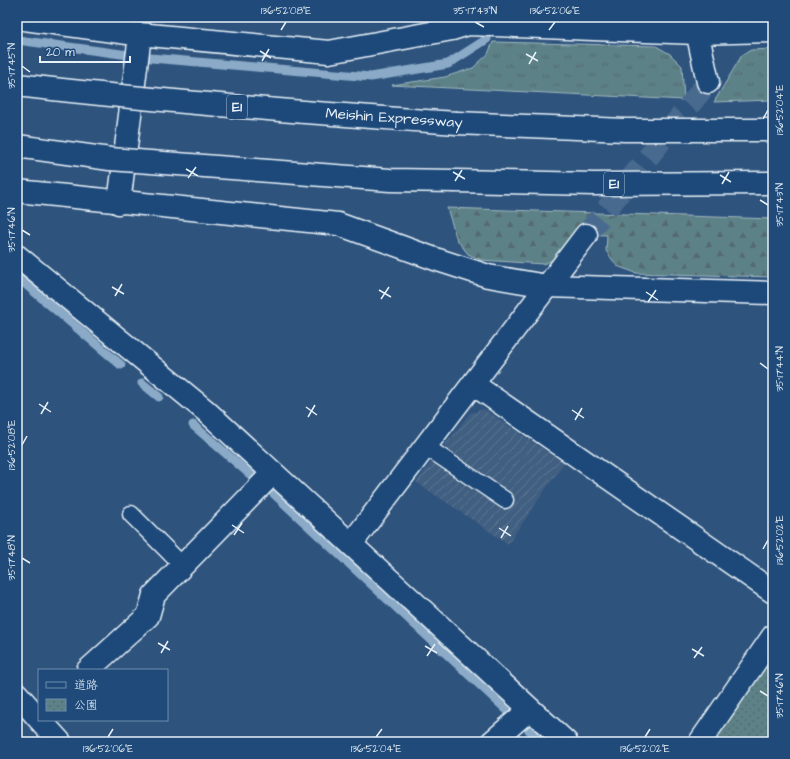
<svg xmlns="http://www.w3.org/2000/svg" width="790" height="759" font-family="'Architects Daughter','Klee One',sans-serif">
<style>
.industrial{fill:url(#industrial-furrows)}
.grass{fill:url(#grass-tufts);stroke:#a2b9c0}
.forest{fill:url(#forest-firs);stroke:#a2b9c0}
.park{fill:url(#park-dots);stroke:#a2b9c0}
.lines{fill:none;stroke-linecap:round;stroke-linejoin:round}
.stream{stroke:#8aaac7;stroke-width:9}
.street-tunnel{stroke:#4a6b8f;stroke-width:22;stroke-dasharray:22 11;stroke-linecap:butt}
.lane-casing{stroke:#e8f1f8;stroke-width:19}
.street-casing{stroke:#e8f1f8;stroke-width:25}
.secondary-casing{stroke:#e8f1f8;stroke-width:25}
.highway-casing{stroke:#e8f1f8;stroke-width:25}
.lane{stroke:#1f4a7a;stroke-width:16}
.street{stroke:#1f4a7a;stroke-width:22}
.secondary{stroke:#1f4a7a;stroke-width:22}
.highway{stroke:#1f4a7a;stroke-width:22}
.highway-bridge-casing{stroke:#e8f1f8;stroke-width:25;stroke-linecap:butt}
.highway-bridge{stroke:#1f4a7a;stroke-width:22}
.ticks{fill:none;stroke:#e8f1f8;stroke-width:1.5}
.labels{text-anchor:middle;dominant-baseline:central;stroke-width:3.5;stroke-linejoin:round;paint-order:stroke}
.shield{fill:#1f4a7a;stroke:#acbfd2;stroke-width:1}
.shield-label{font-size:14px;font-weight:bold;fill:#e8f1f8}
.street-label{font-size:15px;fill:#e8f1f8;stroke:#1f4a7a}
.neatline{fill:none;stroke:#e8f1f8;stroke-width:1.5}
.ticks-label{font-size:10px;text-anchor:middle;fill:#e8f1f8}
</style>
<defs>
<pattern id="industrial-furrows" width="10" height="10" patternUnits="userSpaceOnUse"><rect width="10" height="10" fill="#415e81"/><path d="M-1 1l2-2M0 10L10 0M9 11l2-2" fill="none" stroke="#5c7694"/></pattern>
<pattern id="grass-tufts" width="24" height="20" patternUnits="userSpaceOnUse"><rect width="24" height="20" fill="#5c8187"/><path d="M3 7l-1-3M5 7V3M7 7l1-3M15 17l-1-3M17 17v-4M19 17l1-3" fill="none" stroke="#536a6f"/></pattern>
<pattern id="forest-firs" width="22" height="20" patternUnits="userSpaceOnUse"><rect width="22" height="20" fill="#5c8187"/><path d="M5 1l3.5 6h-7zM16 11l3.5 6h-7z" fill="#536a6f"/></pattern>
<pattern id="park-dots" width="8" height="8" patternUnits="userSpaceOnUse"><rect width="8" height="8" fill="#5c8187"/><path d="M2 2h.1M6 6h.1" fill="none" stroke="#536a6f" stroke-width="1.8" stroke-linecap="round"/></pattern>
</defs>
<rect width="100%" height="100%" fill="#2e537d"/>
<filter id="ink" filterUnits="userSpaceOnUse"><feTurbulence type="fractalNoise" baseFrequency=".025" numOctaves="2"/><feDisplacementMap in="SourceGraphic" scale="8" xChannelSelector="R" yChannelSelector="G"/><feConvolveMatrix kernelMatrix="1 2 1 2 8 2 1 2 1" color-interpolation-filters="sRGB"/></filter>
<g filter="url(#ink)">
<path class="industrial" d="M 484,409 L 564,463 L 508,544 L 416,482 L 470,413 Z"/>
<path class="grass" d="M 493,42 L 656,46 L 670,54 L 682,66 L 684,100 L 392,85 L 445,77 L 473,68 L 488,54 Z
M 773,49 L 773,100 L 714,102 L 742,55 L 751,50 Z"/>
<path class="forest" d="M 447,208 L 773,219 L 773,277 L 636,273 L 617,266 L 606,251 L 607,235 L 575,234 L 555,259 L 543,264 L 481,260 L 468,254 L 457,240 Z"/>
<path class="park" d="M 773,655 L 773,742 L 714,742 Z"/>
<g class="lines">
<path class="stream" d="M 17,40 L 151,58 L 371,77 L 448,64 L 487,39
M 17,277 L 121,365
M 142,383 L 159,397
M 193,425 L 259,482
M 273,493 L 509,712
M 528,729 L 543,742"/>
<path class="street-tunnel" d="M 586,235 L 708,82"/>
<defs>
<path id="lane" d="M 425,446 L 505,500
M 131,514 L 183,566"/>
<path id="street" d="M 694,17 L 708,82
M 17,18 L 128,33 L 329,52 L 452,29 L 468,24 L 697,33 L 773,31
M 119,203 L 140,35
M 17,256 L 206,411 L 566,742
M 473,384 L 773,592
M 351,544 L 586,235
M 88,670 L 148,616 L 154,595 L 273,473
M 17,694 L 39,719
M 40,720 L 60,742
M 492,742 L 530,709
M 700,742 L 773,636"/>
<path id="secondary" d="M 17,191 L 338,224 L 435,259 L 488,276 L 547,286 L 773,293"/>
<path id="highway" d="M 457,123 L 625,130 L 773,130
M 455,181 L 594,184 L 773,183"/>
</defs>
<use href="#lane" class="lane-casing"/>
<use href="#street" class="street-casing"/>
<use href="#secondary" class="secondary-casing"/>
<use href="#highway" class="highway-casing"/>
<use href="#lane" class="lane"/>
<use href="#street" class="street"/>
<use href="#secondary" class="secondary"/>
<use href="#highway" class="highway"/>
<defs>
<path id="highway-bridge" d="M 17,85 C 163,102 310,113 457,123
M 17,146 L 110,159 L 390,180 L 455,181"/>
</defs>
<use href="#highway-bridge" class="highway-bridge-casing"/>
<use href="#highway-bridge" class="highway-bridge"/>
</g>
</g>
<path class="ticks" d="M 475,22 L 484,27M 281,30 L 286,22M 549,30 L 555,22M 260,51 L 271,58M 526,54 L 538,61M 262,61 L 269,49M 529,64 L 536,52M 22,66 L 30,72M 763,119 L 768,110M 186,169 L 198,176M 453,172 L 465,179M 720,175 L 731,182M 188,178 L 196,167M 455,181 L 462,170M 722,184 L 729,172M 760,200 L 768,205M 22,230 L 30,235M 112,287 L 124,294M 379,290 L 391,297M 646,292 L 658,300M 115,296 L 122,284M 381,299 L 389,287M 648,302 L 656,290M 760,363 L 768,369M 39,404 L 51,412M 306,407 L 317,415M 572,410 L 584,418M 41,414 L 48,402M 308,417 L 315,405M 575,420 L 582,408M 22,445 L 27,436M 232,525 L 244,533M 499,528 L 511,536M 234,535 L 242,523M 501,538 L 508,526M 763,549 L 768,540M 22,558 L 30,563M 158,643 L 170,650M 425,646 L 437,653M 692,649 L 704,656M 161,653 L 168,641M 427,656 L 435,644M 694,658 L 702,647M 760,691 L 768,696M 108,737 L 113,729M 376,737 L 382,729M 645,737 L 650,729"/>
<g class="labels">
<g class="shield">
<rect x="227" y="95" width="20" height="24" rx="3"/>
<rect x="604" y="172" width="20" height="24" rx="3"/>
</g>
<g class="shield-label">
<text x="237" y="107">E1</text>
<text x="614" y="184">E1</text>
</g>
<g class="street-label">
<text transform="translate(394 118) rotate(4)">Meishin Expressway</text>
</g>
</g>
<rect width="790" height="759" fill="none" stroke="#1f4a7a" stroke-width="44"/>
<rect x="38" y="669" width="130" height="52" fill="#1f4a7a" stroke="#6f8dac"/>
<rect x="46" y="682" width="20" height="6" fill="#1f4a7a" stroke="#6f8dac"/>
<text x="74" y="689" font-size="12" fill="#e8f1f8">道路</text>
<rect x="46" y="699" width="20" height="12" fill="url(#park-dots)" stroke="#6f8dac"/>
<text x="74" y="709" font-size="12" fill="#e8f1f8">公園</text>
<path d="M40 56v6h90v-6" fill="none" stroke="#e8f1f8" stroke-width="2"/>
<text x="46" y="56" font-size="12" fill="#e8f1f8" stroke="#1f4a7a" stroke-width="3" paint-order="stroke">20 m</text>
<rect x="22" y="22" width="746" height="715" class="neatline"/>
<g class="ticks-label">
<text x="286" y="14">136°52'08"E</text>
<text x="475" y="14">35°17'43"N</text>
<text x="555" y="14">136°52'06"E</text>
<text transform="translate(11 66) rotate(-90)" y="4">35°17'45"N</text>
<text transform="translate(779 110) rotate(-90)" y="4">136°52'04"E</text>
<text transform="translate(779 205) rotate(-90)" y="4">35°17'43"N</text>
<text transform="translate(11 230) rotate(-90)" y="4">35°17'46"N</text>
<text transform="translate(779 369) rotate(-90)" y="4">35°17'44"N</text>
<text transform="translate(11 445) rotate(-90)" y="4">136°52'08"E</text>
<text transform="translate(779 540) rotate(-90)" y="4">136°52'02"E</text>
<text transform="translate(11 558) rotate(-90)" y="4">35°17'48"N</text>
<text transform="translate(779 696) rotate(-90)" y="4">35°17'46"N</text>
<text x="108" y="752">136°52'06"E</text>
<text x="376" y="752">136°52'04"E</text>
<text x="645" y="752">136°52'02"E</text>
</g>
</svg>
